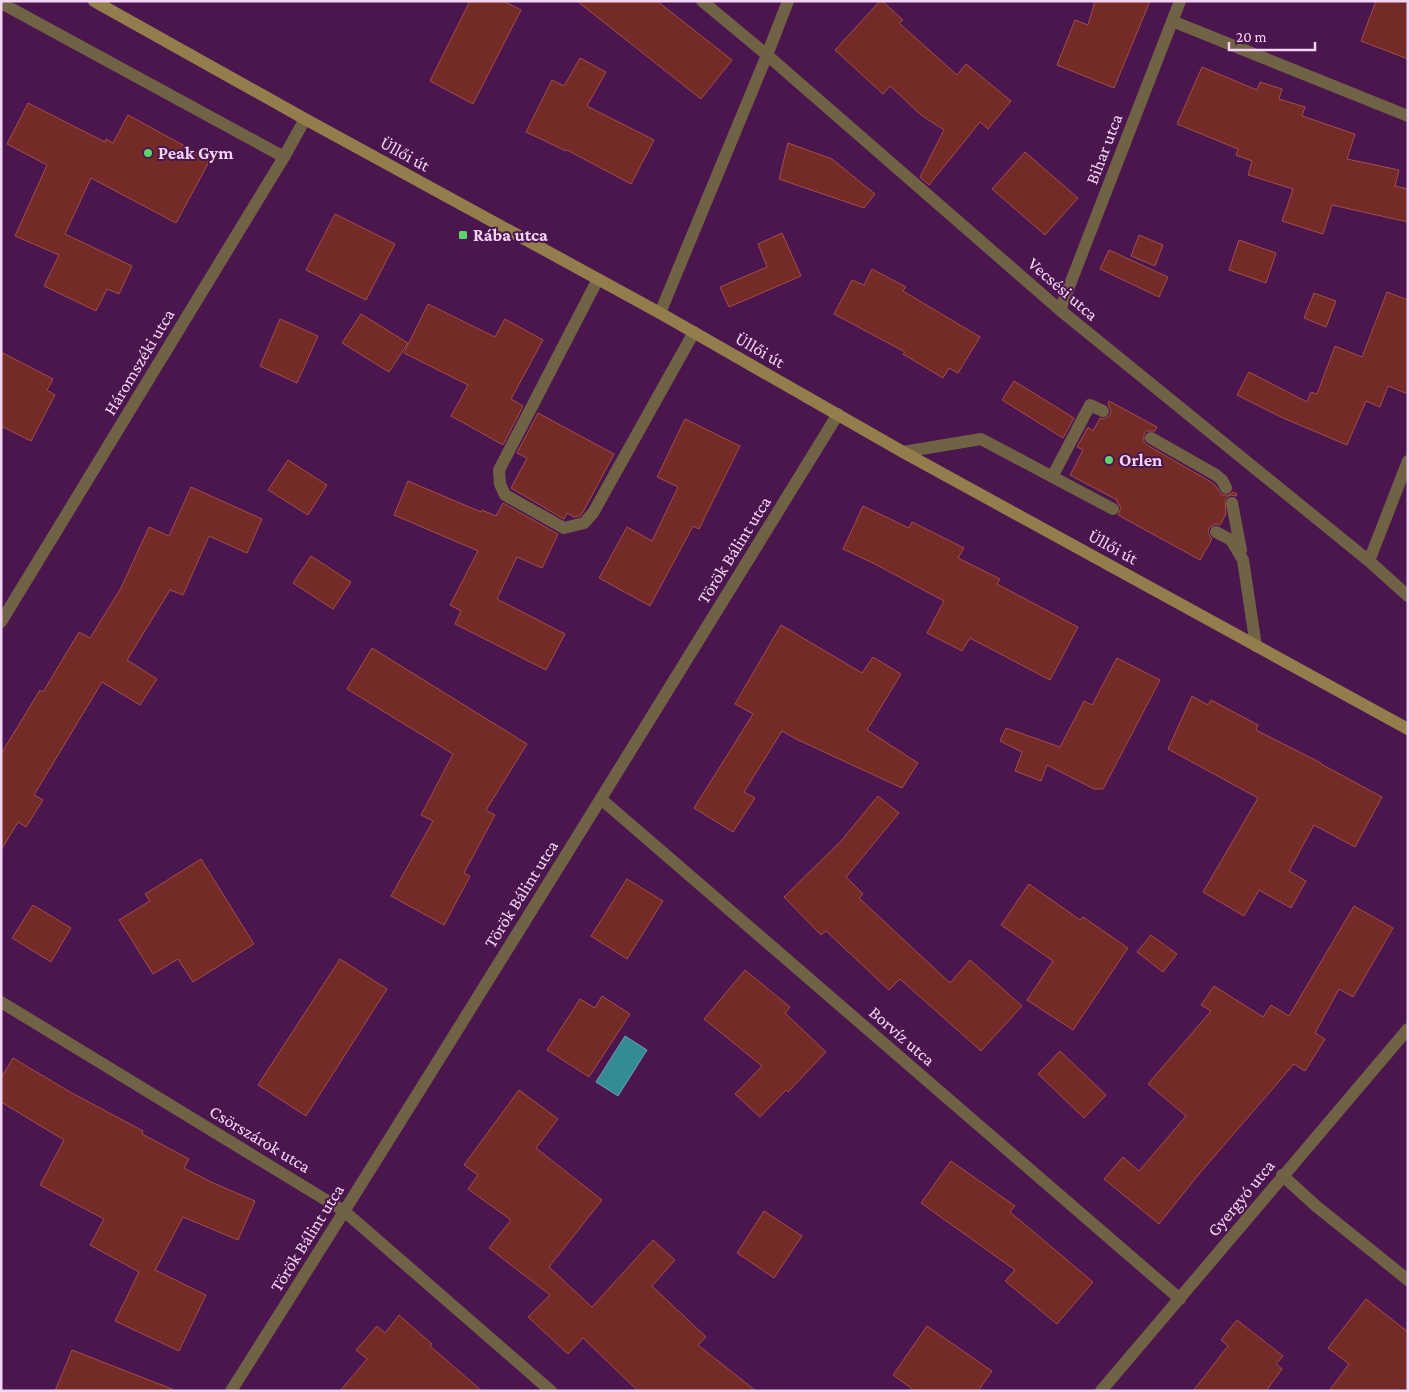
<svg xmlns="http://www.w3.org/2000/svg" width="1409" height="1392" font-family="'Crimson Pro',serif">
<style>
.water{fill:#328b95;stroke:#6ca1b1}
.building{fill:#742a26;stroke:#a14f49}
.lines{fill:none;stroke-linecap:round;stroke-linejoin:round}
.lane{stroke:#706244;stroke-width:12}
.street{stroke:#706244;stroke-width:12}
.secondary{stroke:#937d4c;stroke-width:12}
.poi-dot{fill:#5ed56c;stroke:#4b164e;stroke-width:2}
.labels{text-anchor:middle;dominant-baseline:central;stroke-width:4;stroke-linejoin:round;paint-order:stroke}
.street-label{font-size:18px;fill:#f3d4f3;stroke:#4b164e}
.poi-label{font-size:18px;font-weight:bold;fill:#f3d4f3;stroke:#4b164e;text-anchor:start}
</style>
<rect width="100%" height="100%" fill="#4b164e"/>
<path class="water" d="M 625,1036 L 647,1050 L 618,1096 L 596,1082 Z"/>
<path class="building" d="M 470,1 L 503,1 L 521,10 L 473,104 L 430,81 Z
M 577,1 L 657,1 L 732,60 L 701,99 Z
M 880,1 L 882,1 L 903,20 L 899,23 L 957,75 L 966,64 L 1011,101 L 988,129 L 980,122 L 929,185 L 920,177 L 944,130 L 921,115 L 890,86 L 883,94 L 835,50 Z
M 1095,1 L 1150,1 L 1114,88 L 1057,65 L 1075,20 L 1088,25 Z
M 1376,1 L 1408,1 L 1408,59 L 1361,41 Z
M 580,58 L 606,72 L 587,106 L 654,140 L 631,184 L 567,150 L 566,151 L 526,132 L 552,80 L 564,86 Z
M 1202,67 L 1257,90 L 1260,82 L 1282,89 L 1279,99 L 1305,107 L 1302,116 L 1355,134 L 1347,159 L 1399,170 L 1395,186 L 1408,189 L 1408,222 L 1332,205 L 1323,234 L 1282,221 L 1293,189 L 1248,175 L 1252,161 L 1236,155 L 1238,149 L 1177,124 Z
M 28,103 L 105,142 L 106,139 L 113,143 L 128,115 L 210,160 L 176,223 L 91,178 L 65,234 L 132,266 L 119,294 L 107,289 L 96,311 L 44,286 L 59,255 L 15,236 L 47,165 L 7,144 Z
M 788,143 L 832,159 L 875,194 L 864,208 L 779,179 Z
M 1025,152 L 1078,198 L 1045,235 L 992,189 Z
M 335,214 L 395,244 L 366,300 L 306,270 Z
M 782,233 L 801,276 L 729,307 L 720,287 L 767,267 L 758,244 Z
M 1139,235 L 1163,245 L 1155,266 L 1131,256 Z
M 1239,240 L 1276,253 L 1266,283 L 1229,270 Z
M 1109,250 L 1168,277 L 1159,297 L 1100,269 Z
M 872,269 L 906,287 L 903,291 L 980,337 L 958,373 L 949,368 L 943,378 L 903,354 L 905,352 L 834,314 L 852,280 L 864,285 Z
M 1387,292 L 1408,300 L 1408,394 L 1388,386 L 1380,407 L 1366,401 L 1347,445 L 1283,418 L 1237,395 L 1249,372 L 1307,402 L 1311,392 L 1317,394 L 1335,346 L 1362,357 Z
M 1314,293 L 1336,301 L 1326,327 L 1304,318 Z
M 428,304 L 495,337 L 505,319 L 543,340 L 511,399 L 523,406 L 503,445 L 451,416 L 468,385 L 404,353 Z
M 361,314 L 408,343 L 389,372 L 342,343 Z
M 280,319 L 318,336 L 297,383 L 260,366 Z
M 1,352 L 53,379 L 47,390 L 55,395 L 31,441 L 1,426 Z
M 1014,381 L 1074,418 L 1063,438 L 1002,400 Z
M 1109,401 L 1157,427 L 1155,431 L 1147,431 L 1144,434 L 1144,442 L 1147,445 L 1211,482 L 1215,485 L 1222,495 L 1229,495 L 1233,492 L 1237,494 L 1236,496 L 1231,495 L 1227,497 L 1225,500 L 1226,514 L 1220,525 L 1215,524 L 1209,528 L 1208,533 L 1212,539 L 1200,560 L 1118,515 L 1121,508 L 1117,502 L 1117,500 L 1070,475 L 1083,450 L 1077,447 L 1088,427 L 1093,431 L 1100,418 L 1104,419 L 1110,415 L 1111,410 L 1108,404 Z
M 538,413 L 614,454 L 583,512 L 580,516 L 574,517 L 567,513 L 564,519 L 511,488 L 527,458 L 517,453 Z
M 685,419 L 740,446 L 699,529 L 693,526 L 650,606 L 599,578 L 627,527 L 652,541 L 678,487 L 657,477 Z
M 288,460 L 327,485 L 308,515 L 268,490 Z
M 408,481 L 481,512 L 482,510 L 496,516 L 503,503 L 558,534 L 542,568 L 517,557 L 497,599 L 565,634 L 546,670 L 455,624 L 461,611 L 450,605 L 478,551 L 394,515 Z
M 191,487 L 262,519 L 247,553 L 209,536 L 183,595 L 170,590 L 127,660 L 157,679 L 140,705 L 102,682 L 34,795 L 43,800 L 26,827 L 18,822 L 1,850 L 1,754 L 40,690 L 43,692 L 79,632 L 90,638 L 121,588 L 149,527 L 169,536 Z
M 863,506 L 909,528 L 912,522 L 964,548 L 958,558 L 1000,579 L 997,584 L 1078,627 L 1050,680 L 970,638 L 962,651 L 927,633 L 944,601 L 873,563 L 843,549 Z
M 311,556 L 351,582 L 333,609 L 293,583 Z
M 781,625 L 862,673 L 873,657 L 901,674 L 867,730 L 918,763 L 902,788 L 796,739 L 782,731 L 744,792 L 755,798 L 733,832 L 694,808 L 753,714 L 735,704 Z
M 372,648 L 527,744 L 486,810 L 495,815 L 464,873 L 470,876 L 444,925 L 391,896 L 433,821 L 421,815 L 453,754 L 347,689 Z
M 1117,658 L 1160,680 L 1103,789 L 1094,789 L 1047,765 L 1041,781 L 1015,771 L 1022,752 L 1000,741 L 1006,728 L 1060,747 L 1084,701 L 1092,705 Z
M 1192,696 L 1208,705 L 1211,700 L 1258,725 L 1256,730 L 1321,763 L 1321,764 L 1382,797 L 1355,847 L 1314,825 L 1289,871 L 1306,881 L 1291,908 L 1259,890 L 1244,916 L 1203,892 L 1258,798 L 1168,749 Z
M 878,796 L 899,813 L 846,877 L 863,894 L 859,898 L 950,983 L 970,960 L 1022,1006 L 981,1051 L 900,979 L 889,990 L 826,931 L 821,935 L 784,897 L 842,840 Z
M 201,859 L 254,944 L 193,982 L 178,959 L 153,974 L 119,920 L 150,901 L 145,894 Z
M 627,879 L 663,901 L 627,959 L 591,936 Z
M 1029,884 L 1080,920 L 1083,917 L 1128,948 L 1073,1030 L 1027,1000 L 1053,961 L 1001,925 Z
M 33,905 L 71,928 L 51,962 L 12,938 Z
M 1354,906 L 1393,928 L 1353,997 L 1339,989 L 1315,1033 L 1325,1039 L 1305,1071 L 1294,1064 L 1199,1174 L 1159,1224 L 1104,1179 L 1123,1157 L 1139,1171 L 1186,1116 L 1148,1084 L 1211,1011 L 1201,1005 L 1214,986 L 1263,1017 L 1271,1005 L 1289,1016 Z
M 1151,935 L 1177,954 L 1163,972 L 1137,952 Z
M 340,959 L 387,989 L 306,1116 L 258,1085 Z
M 745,970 L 790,1007 L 785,1013 L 826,1052 L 788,1092 L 786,1090 L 760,1117 L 735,1094 L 762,1066 L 704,1019 Z
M 602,996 L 630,1014 L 589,1077 L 547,1050 L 580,999 L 595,1008 Z
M 1060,1051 L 1106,1095 L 1084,1118 L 1038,1074 Z
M 13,1058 L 70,1092 L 143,1131 L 142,1134 L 189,1159 L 184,1168 L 211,1182 L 255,1201 L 238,1240 L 183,1217 L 155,1270 L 206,1295 L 179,1351 L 115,1321 L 139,1272 L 90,1245 L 104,1219 L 40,1185 L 64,1140 L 1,1102 L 1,1078 Z
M 519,1090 L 558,1119 L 536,1148 L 602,1200 L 549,1267 L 592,1307 L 653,1240 L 675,1260 L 652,1286 L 706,1337 L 698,1345 L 756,1391 L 638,1391 L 583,1338 L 568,1354 L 528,1317 L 550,1295 L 489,1248 L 511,1220 L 468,1189 L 478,1175 L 464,1165 Z
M 951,1161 L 1015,1206 L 1010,1212 L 1093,1282 L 1057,1324 L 1005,1281 L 1015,1270 L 921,1203 Z
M 764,1211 L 802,1236 L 774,1278 L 737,1253 Z
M 1366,1299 L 1408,1332 L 1408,1391 L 1329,1391 L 1349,1364 L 1328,1348 Z
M 399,1315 L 432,1344 L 430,1346 L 482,1391 L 340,1391 L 367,1359 L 356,1350 L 377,1326 L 385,1333 Z
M 1237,1320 L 1283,1356 L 1276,1364 L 1282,1369 L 1266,1391 L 1193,1391 L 1228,1346 L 1221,1340 Z
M 927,1326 L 992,1371 L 978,1391 L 915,1391 L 893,1375 Z
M 72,1350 L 172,1389 L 171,1391 L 55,1391 Z"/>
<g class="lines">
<path class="lane" d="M 1,3 L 284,157
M 598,279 L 499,470 L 500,484 L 505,495 L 564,528 L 584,523 L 593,513 L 694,332
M 1151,438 L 1216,475 L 1222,480 L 1226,488
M 903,452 L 981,439 L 1113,509
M 1052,477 L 1090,405 L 1103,411
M 1232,503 L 1241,550
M 1216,532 L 1231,540 L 1243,560 L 1256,646
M 1282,1175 L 1316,1206 L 1408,1280"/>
<path class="street" d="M 702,1 L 767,55 L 1060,310 L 1369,561 L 1408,596
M 1172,21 L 1408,116
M 1060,310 L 1180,1
M 660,313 L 767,55 L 788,1
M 1369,561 L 1408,461
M 1,622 L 284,157 L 305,119
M 601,799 L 1180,1299
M 1,1002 L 344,1211 L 551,1391
M 231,1391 C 436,1067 637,741 838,414
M 1101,1391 L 1408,1029"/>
<path class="secondary" d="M 94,1 L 305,119 L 660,313 L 903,452 L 1408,729"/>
</g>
<g class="poi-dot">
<circle cx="148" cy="153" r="5"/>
<rect x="458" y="230" width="10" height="10" rx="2.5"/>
<circle cx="1109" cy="460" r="5"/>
</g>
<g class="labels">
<g class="street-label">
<text transform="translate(1104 149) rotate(-69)">Bihar utca</text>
<text transform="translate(405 154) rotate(29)">Üllői út</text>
<text transform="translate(1063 289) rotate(41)">Vecsési utca</text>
<text transform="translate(760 350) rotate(30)">Üllői út</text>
<text transform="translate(139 362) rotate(-59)">Háromszéki utca</text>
<text transform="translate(1113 547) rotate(29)">Üllői út</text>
<text transform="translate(734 550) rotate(-58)">Török Bálint utca</text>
<text transform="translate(521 894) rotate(-58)">Török Bálint utca</text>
<text transform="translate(902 1036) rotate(41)">Borvíz utca</text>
<text transform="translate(260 1139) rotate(31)">Csörszárok utca</text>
<text transform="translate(1241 1198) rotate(-50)">Gyergyó utca</text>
<text transform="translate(307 1238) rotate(-58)">Török Bálint utca</text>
</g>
<g class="poi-label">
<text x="158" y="153">Peak Gym</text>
<text x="473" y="235">Rába utca</text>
<text x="1119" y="460">Orlen</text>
</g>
</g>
<rect width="1409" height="1392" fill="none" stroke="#f3d4f3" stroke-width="5"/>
<path d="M1229 42v8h86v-8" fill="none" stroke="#f3d4f3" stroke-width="2.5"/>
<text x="1236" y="42" font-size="15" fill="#f3d4f3" stroke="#4b164e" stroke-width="4" paint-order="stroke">20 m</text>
</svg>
